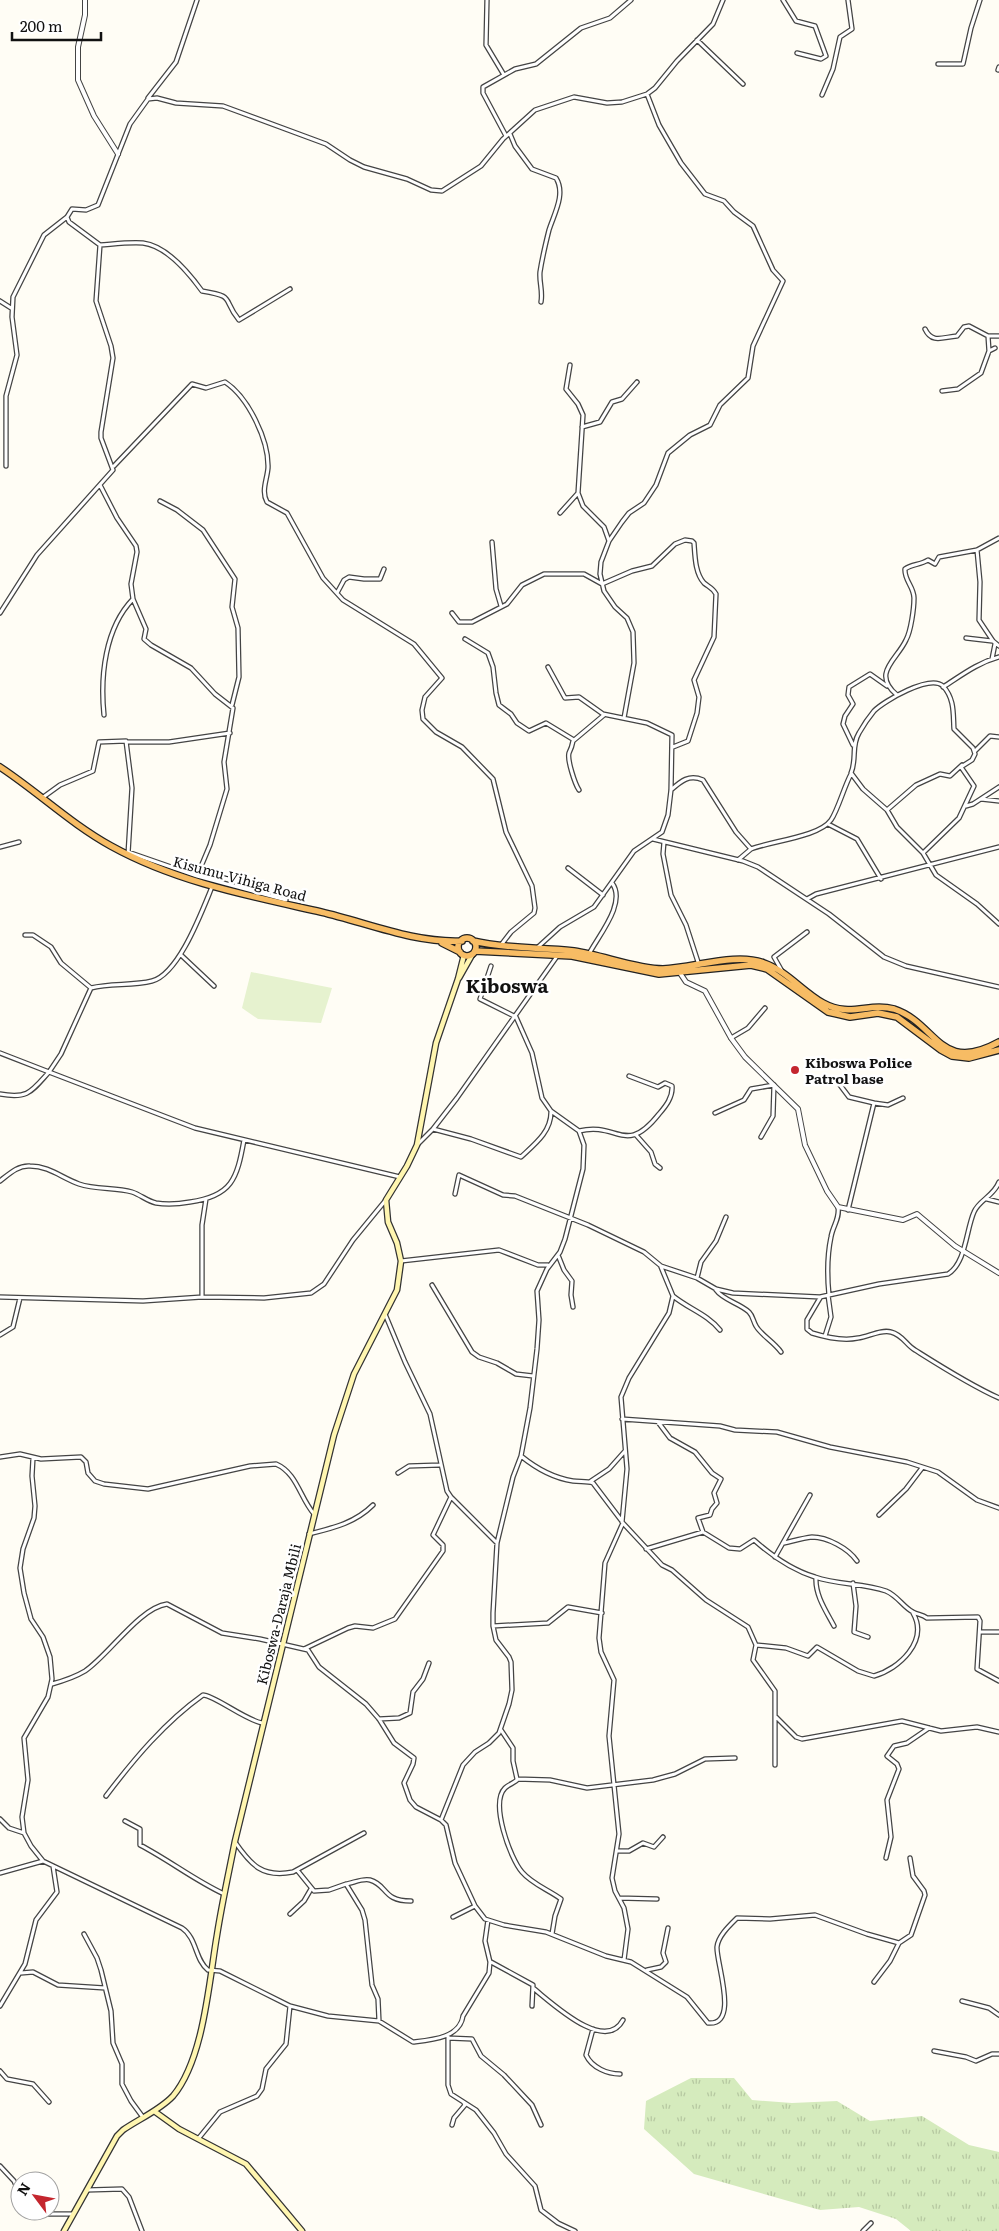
<svg xmlns="http://www.w3.org/2000/svg" width="999" height="2231" font-family="Literata,serif">
<style>
.grass{fill:url(#grass-tufts)}
.pitch{fill:#e6f2cf}
.lines{fill:none;stroke-linecap:round;stroke-linejoin:round}
.minor-casing{stroke:#444;stroke-width:5.5}
.tertiary-casing{stroke:#444;stroke-width:6}
.secondary-casing{stroke:#333;stroke-width:7}
.trunk-casing{stroke:#222;stroke-width:8}
.minor{stroke:#fff;stroke-width:3}
.tertiary{stroke:#fff;stroke-width:4}
.secondary{stroke:#fff6b0;stroke-width:4.5}
.trunk{stroke:#f7bc64;stroke-width:5.5}
.poi-dot{fill:#c4262e;stroke:#fff;stroke-width:2}
.labels{text-anchor:middle;dominant-baseline:central;stroke-width:5;stroke-linejoin:round;paint-order:stroke}
.street-label{font-size:14px;fill:#111;stroke:#fff}
.poi-label{font-size:14px;font-weight:bold;fill:#111;stroke:#fff;text-anchor:start}
.district-label{font-size:19px;font-weight:bold;fill:#111;stroke:#fff}
</style>
<defs>
<pattern id="grass-tufts" width="24" height="20" patternUnits="userSpaceOnUse" patternTransform="scale(1.25)"><rect width="24" height="20" fill="#d5ebbd"/><path d="M3 7l-1-3M5 7V3M7 7l1-3M15 17l-1-3M17 17v-4M19 17l1-3" fill="none" stroke="#b6c8a1"/></pattern>
</defs>
<rect width="100%" height="100%" fill="#fffdf5"/>
<path class="grass" d="M 691,2078 L 734,2078 L 752,2100 L 792,2103 L 837,2101 L 870,2121 L 922,2116 L 969,2145 L 999,2152 L 999,2231 L 911,2231 L 896,2219 L 859,2207 L 820,2210 L 694,2174 L 644,2129 L 646,2101 Z"/>
<path class="pitch" d="M 251,972 L 332,988 L 321,1023 L 258,1019 L 242,1008 Z"/>
<g class="lines">
<defs>
<path id="minor" d="M 487,0 L 486,45 L 504,75
M 783,0 L 796,21 L 815,26 L 826,56 L 821,59 L 797,53
M 697,40 L 743,84
M 938,64 L 963,64 L 971,28 L 980,0
M 998,70 L 999,67
M 822,95 L 833,69 L 840,37 L 852,29 L 848,0
M 148,98 L 176,62 L 197,0
M 510,134 L 515,146 L 532,169 L 556,178 C 566,194 554,214 549,230 C 546,242 542,259 540,272 C 539,282 543,291 541,302
M 506,136 L 483,93 L 483,87 L 515,69 L 536,64 L 581,28 L 610,18 L 631,0
M 100,245 C 114,244 129,242 143,243 C 167,246 189,273 202,291 C 237,297 221,298 239,320 L 290,289
M 0,301 L 11,308
M 925,329 C 932,344 943,337 957,336 L 964,327 L 969,326 L 988,336 L 999,336
M 989,351 L 995,348
M 570,365 L 566,389 L 578,404 L 583,415 L 578,493 L 583,506 L 604,527 L 609,541
M 942,391 L 958,389 L 981,373 L 989,351 L 988,336
M 582,427 L 600,422 L 612,402 L 622,399 L 637,382
M 6,466 L 6,396 L 17,355 L 12,317 L 13,297 L 44,235 L 67,217
M 114,466 L 192,384 L 206,388 L 225,382 C 248,397 269,440 268,468 C 267,480 261,491 267,502 L 287,513 L 323,578 L 343,600 L 414,644 L 442,678 L 425,697 L 422,710 L 423,719 L 436,732 L 462,747 L 493,779 L 506,832 L 532,886 L 535,908 L 534,913 L 511,932 L 501,945
M 100,485 L 117,518 L 136,546 L 137,552 L 131,584 L 133,599 L 146,629 L 144,639 L 151,645 L 191,668 L 215,694 L 233,708 L 224,762 L 227,789 L 210,845 L 197,876
M 160,501 L 177,510 L 203,530 L 235,579 L 232,607 L 238,628 L 239,677 L 232,705
M 560,513 L 578,493
M 492,542 L 496,589 L 501,606
M 977,550 L 980,582 L 979,620 L 993,641 L 999,646
M 337,593 L 344,580 L 349,577 L 364,579 L 380,579 L 384,569
M 0,613 L 37,555 L 113,470 L 101,438 L 101,432 L 113,358 L 111,346 L 96,301 L 100,245 L 69,222 L 67,217 L 72,209 L 86,210 L 98,205 L 130,124 L 148,99 L 157,98 L 176,103 L 223,106 L 326,144 L 350,160 L 364,167 L 407,179 L 431,190 L 442,191 L 481,166 L 503,139 L 535,110 L 574,97 L 607,103 L 622,102 L 647,94 L 655,88 L 677,61 L 713,24 L 723,0
M 452,613 L 459,622 L 472,622 L 507,604 L 522,585 L 544,574 L 584,574 L 602,584 L 632,571 L 652,566 L 675,544 L 685,540 L 692,541 L 694,543 C 695,556 695,573 704,583 C 709,587 713,588 716,594 L 714,637 L 694,680 L 699,697 L 697,713 L 688,741 L 673,747
M 966,638 L 992,641
M 465,639 L 488,653 L 493,667 L 496,693 L 499,705 L 511,714 L 517,723 L 529,731 L 546,723 L 574,740
M 992,659 L 995,644
M 943,687 C 962,675 977,663 999,657
M 897,695 C 871,673 897,660 906,640 C 911,631 914,608 914,598 C 914,587 904,580 905,569 C 912,564 920,565 928,560 L 935,564 L 939,557 L 977,550 L 999,538
M 104,715 C 100,676 105,628 133,599
M 624,718 L 634,663 L 633,632 L 627,618 L 615,607 L 604,591 L 600,574 L 601,562 L 609,541 L 622,522 L 629,513 L 644,503 L 656,485 L 668,453 L 690,435 L 710,425 L 720,405 L 748,378 L 753,346 L 783,281 L 773,270 L 753,226 L 734,212 L 724,201 L 705,194 L 681,163 L 659,125 L 647,94
M 127,742 L 169,742 L 230,733
M 853,745 L 843,724 L 845,716 L 853,704 L 848,695 L 849,687 L 870,674 L 887,686
M 975,751 L 990,736 L 999,737
M 579,790 C 575,784 567,760 569,753 C 571,749 572,747 573,741 L 604,715
M 671,790 C 681,781 689,774 703,780 L 736,832 L 751,849 C 771,841 819,837 831,820 C 838,810 844,787 851,774
M 42,798 L 60,785 L 93,771 L 99,742 L 126,741 L 132,788 L 128,854
M 981,799 L 999,801
M 966,806 L 973,804 L 999,787
M 887,810 L 916,785 L 940,774 L 950,776 L 962,765
M 828,824 L 857,839 L 881,879
M 653,839 L 743,861 L 758,867 L 829,914 L 884,957 L 906,966 L 999,987
M 664,842 L 663,854 L 671,895 L 686,925 L 699,965
M 0,847 L 19,842
M 128,852 L 197,876 L 286,900
M 923,853 L 959,818 L 974,786 L 961,767 L 972,760 L 975,754 L 973,748 L 954,729 C 953,715 955,699 943,686 C 930,674 884,701 874,711 C 869,717 863,726 859,733 C 851,746 857,759 851,773 L 863,789 L 887,810 L 897,827 L 923,853 L 936,875 L 977,904 L 999,924
M 738,860 L 751,849
M 568,868 L 603,895
M 807,899 L 816,894 L 999,847
M 25,935 L 33,935 L 51,947 L 61,963 L 91,988
M 538,947 L 560,927 L 594,907 L 634,851 L 662,832 L 668,815 L 671,790 L 672,735 L 647,723 L 603,714 L 579,697 L 565,698 L 548,667
M 589,954 C 598,936 627,903 612,883
M 181,955 L 214,986
M 491,966 L 480,999 L 516,1017 L 532,1053 L 542,1098 L 551,1111 L 579,1131 L 584,1145 L 583,1169 L 565,1239 L 560,1252 L 547,1269 L 537,1291 L 539,1320 L 537,1349 L 530,1408 L 521,1456 C 537,1469 553,1478 573,1481 C 580,1482 587,1481 593,1483 L 621,1520
M 783,973 L 774,957 L 807,932
M 731,1038 L 748,1028 L 765,1008
M 0,1053 L 49,1072 L 61,1054 L 91,988 C 111,983 132,986 152,981 C 179,974 202,911 212,887
M 840,1085 L 849,1097 L 874,1103 L 848,1210
M 0,1094 C 28,1099 31,1092 49,1072 L 195,1128 L 400,1177
M 874,1103 L 888,1105 L 903,1098
M 715,1113 L 744,1100 L 751,1089 L 774,1085 L 773,1116 L 761,1137
M 433,1129 L 471,1139 L 521,1157 C 535,1144 551,1132 551,1112
M 579,1131 C 618,1121 625,1157 659,1114 C 666,1106 673,1097 672,1086 L 665,1083 L 658,1087 L 629,1076
M 636,1135 L 651,1152 L 655,1164 L 660,1168
M 418,1144 L 433,1129 L 457,1098 L 558,955
M 0,1181 C 9,1174 18,1165 30,1166 C 49,1166 62,1178 79,1184 C 96,1190 116,1187 132,1192 C 141,1195 147,1201 156,1203 C 168,1205 179,1204 190,1202 C 232,1196 237,1179 244,1140
M 455,1194 L 459,1175 L 503,1195 L 515,1196 L 588,1225 L 644,1252 L 661,1266 L 697,1278 L 716,1289 L 733,1293 L 820,1297 L 879,1284 L 948,1274 C 966,1263 966,1230 974,1212 C 979,1200 994,1196 999,1182
M 987,1199 L 999,1202
M 558,1255 L 564,1270 L 572,1281 L 571,1295 L 573,1307
M 401,1261 L 499,1250 L 538,1265 L 548,1265
M 661,1267 L 673,1296 L 669,1313 L 629,1378 L 621,1397 L 627,1469 L 622,1522 L 662,1565 L 672,1570 L 706,1600 L 748,1627 L 756,1645 L 753,1660 L 775,1691 L 775,1765
M 697,1278 L 701,1262 L 716,1241 L 726,1217
M 432,1285 L 472,1352 L 479,1357 L 497,1363 L 516,1374 L 533,1376
M 716,1290 C 723,1300 739,1303 749,1312 C 753,1316 753,1321 756,1326 C 761,1335 774,1342 781,1352
M 829,1295 C 827,1275 827,1256 831,1237 C 833,1225 840,1219 838,1207
M 673,1296 C 689,1309 707,1314 720,1330
M 0,1297 L 143,1301 L 202,1297 L 264,1298 L 311,1293 L 324,1284 L 353,1240 L 385,1201
M 202,1297 L 202,1225 L 206,1199
M 820,1298 L 807,1320 L 807,1329 L 812,1333 C 825,1337 844,1341 858,1338 C 868,1337 881,1329 891,1332 C 903,1335 906,1345 915,1350 C 942,1367 970,1385 999,1398
M 385,1314 L 405,1362 L 430,1414 L 447,1491 L 451,1497 L 497,1543
M 0,1335 L 13,1327 L 20,1298
M 825,1336 L 831,1317 L 828,1295
M 622,1419 L 720,1426 L 735,1430 L 777,1432 L 830,1447 L 907,1462 L 938,1472 L 977,1500 L 999,1508
M 658,1422 L 670,1438 L 695,1452 L 712,1473 L 721,1479 L 714,1493 L 717,1503 L 712,1509 L 710,1515 L 698,1518 L 703,1532
M 0,1457 L 20,1454 L 41,1459 L 81,1457 L 86,1462 L 88,1473 L 95,1481 L 104,1484 L 148,1489 L 250,1466 L 276,1464 C 297,1473 300,1498 314,1514
M 33,1458 L 32,1476 L 35,1506 L 34,1518 L 23,1549 L 20,1568 L 24,1593 L 31,1619 L 43,1637 L 50,1657 L 52,1679 L 48,1697 L 24,1738 L 28,1780 L 22,1817 L 24,1833 L 31,1846 L 43,1861 L 182,1928 C 197,1938 195,1960 208,1970 L 220,1971 L 290,2006 L 328,2016 L 379,2021 L 413,2042 C 431,2040 460,2038 463,2016 L 489,1973 L 490,1962 L 485,1941 L 488,1920
M 398,1473 L 409,1466 L 440,1465
M 591,1481 L 609,1469 L 625,1451
M 879,1515 L 906,1489 L 922,1468
M 622,1525 L 605,1563 L 599,1638 L 601,1652 L 614,1680 L 609,1736 L 619,1834 L 612,1878 L 615,1891 L 624,1908 L 628,1929 L 624,1960
M 309,1534 C 333,1528 355,1523 373,1505
M 784,1543 C 793,1541 803,1538 812,1537 C 827,1537 848,1548 857,1561
M 646,1549 L 703,1532 L 729,1548 L 740,1549 L 754,1540 C 772,1556 792,1570 815,1577 C 838,1585 863,1583 886,1591 C 898,1596 903,1607 913,1612 C 918,1615 922,1614 927,1618 L 978,1617 L 980,1621 L 977,1669 L 999,1681
M 775,1557 L 810,1495
M 816,1578 C 815,1595 826,1611 834,1626
M 853,1583 L 856,1606 L 854,1632 L 868,1637
M 493,1626 L 548,1623 L 568,1607 L 602,1613
M 980,1632 L 999,1632
M 756,1645 L 786,1648 L 808,1656 L 817,1647 L 858,1671 L 874,1676 C 899,1669 929,1641 913,1613
M 304,1649 L 348,1628 L 355,1626 L 373,1628 L 395,1619 L 443,1551 L 443,1545 L 433,1535 L 451,1497
M 52,1684 C 63,1681 75,1677 85,1671 C 109,1655 139,1608 167,1604 L 222,1633 L 260,1639 L 308,1650 L 319,1667 L 366,1704 L 379,1719 L 394,1743 L 414,1758 L 413,1764 L 404,1783 L 410,1800 L 416,1807 L 441,1820 L 446,1825 L 455,1863 L 475,1906 L 485,1919 L 504,1925 L 546,1932 L 606,1956 L 631,1962 L 687,1997 L 708,2023 C 740,2026 716,1963 717,1947 C 718,1936 730,1925 737,1918 L 770,1919 L 815,1915 L 867,1934 L 899,1943
M 776,1717 L 796,1737 L 802,1739 L 902,1721 L 941,1731 L 977,1727 L 999,1732
M 379,1719 L 399,1718 L 410,1713 L 413,1692 L 423,1679 L 429,1663
M 501,1730 L 513,1748 L 513,1761 L 517,1779 L 550,1780 L 587,1788 L 653,1780 L 675,1774 L 705,1759 L 735,1758
M 518,1779 C 515,1783 509,1784 505,1788 C 490,1803 510,1858 522,1872 C 532,1884 549,1890 561,1899 L 555,1916 L 552,1934
M 106,1796 C 134,1759 165,1722 203,1695 C 214,1695 245,1720 262,1723
M 0,1819 L 9,1828 L 24,1833
M 441,1820 L 463,1765 L 475,1752 L 489,1743 L 499,1733 L 509,1704 L 512,1690 L 511,1662 L 509,1657 L 496,1640 L 493,1626 L 493,1613 L 497,1543 L 513,1477 L 521,1456
M 125,1821 L 140,1829 L 140,1845 C 169,1860 194,1880 224,1894
M 235,1842 C 251,1865 262,1878 293,1872 L 364,1833
M 617,1851 L 629,1851 L 643,1843 L 654,1847 L 663,1837
M 886,1858 L 891,1837 L 887,1800 L 899,1769 L 897,1764 L 887,1756 L 894,1746 L 907,1743 L 929,1728
M 297,1870 L 314,1891 L 329,1890 L 346,1884 L 362,1910 L 365,1920 L 372,1985 L 378,1999 L 379,2021
M 0,1873 L 43,1861
M 346,1884 C 353,1883 363,1878 370,1880 C 388,1885 382,1901 411,1901
M 619,1898 L 657,1899
M 290,1914 L 304,1901 L 311,1889
M 453,1917 L 475,1906
M 84,1934 L 97,1958 L 101,1970 L 111,2011 L 113,2043 L 122,2064 L 122,2084 L 131,2101 L 142,2116
M 491,1962 L 533,1985 L 532,2006
M 647,1970 L 661,1967 L 666,1962 L 663,1953 L 668,1928
M 21,1973 L 33,1972 L 58,1985 L 105,1988
M 874,1982 L 890,1961 L 899,1943 L 911,1935 L 925,1895 L 924,1891 L 913,1876 L 910,1858
M 533,1988 C 551,2002 605,2054 623,2020
M 962,2001 L 989,2008 L 999,2015
M 0,2006 L 25,1964 L 36,1920 L 57,1892 L 53,1866
M 593,2029 L 586,2055 C 592,2068 608,2074 620,2074
M 448,2036 L 448,2085 L 451,2094 L 476,2110 L 494,2133 L 506,2154 L 535,2186 L 541,2210 L 558,2223 L 575,2231
M 448,2038 L 472,2039 L 481,2056 L 504,2075 L 532,2105 L 541,2125
M 934,2051 L 966,2057 L 976,2061 L 992,2054 L 999,2054
M 0,2071 L 7,2079 L 33,2084 L 49,2102
M 452,2125 L 454,2118 L 465,2105 L 464,2103
M 198,2139 L 220,2112 L 257,2096 L 262,2089 L 266,2069 L 286,2044 L 290,2006
M 0,2166 L 14,2181 L 20,2195
M 87,2190 L 122,2189 L 129,2197 L 142,2231
M 32,2211 L 39,2214 L 73,2214
M 863,2231 L 871,2223"/>
<path id="tertiary" d="M 85,0 L 85,15 L 78,47 L 78,80 L 94,116 L 118,154
M 680,973 L 686,982 L 705,991 L 731,1038 L 745,1057 L 798,1109 L 805,1145 L 827,1191 L 838,1207 L 903,1220 L 917,1214 L 955,1246 L 999,1273"/>
<path id="secondary" d="M 459,978 L 472,955
M 154,2111 L 179,2129 L 246,2164 L 302,2231
M 64,2231 L 117,2136 L 123,2130 C 139,2119 160,2110 173,2096 C 204,2059 209,1981 217,1935 C 222,1903 229,1872 235,1841 L 334,1435 L 354,1374 L 397,1290 L 401,1261 L 397,1243 L 388,1222 L 386,1200 L 407,1166 L 417,1145 L 436,1043 L 458,979 L 464,955"/>
<path id="trunk" d="M 0,767 C 38,792 71,824 111,846 C 176,882 250,896 321,912 C 368,923 413,943 462,941
M458 947a9 9 0 1 1 18 0a9 9 0 1 1-18 0Z
M 473,941 C 506,949 540,947 574,951 C 602,955 637,969 663,969 C 694,968 736,952 764,963 C 787,971 803,992 823,1003 C 850,1018 869,1002 894,1009 C 937,1023 939,1075 999,1042
M 442,943 L 460,952
M 475,951 L 572,956 L 659,974 L 751,965 L 767,969 L 828,1012 L 850,1017 L 878,1013 L 897,1017 L 941,1050 L 952,1056 L 969,1058 L 999,1050"/>
</defs>
<use href="#minor" class="minor-casing"/>
<use href="#tertiary" class="tertiary-casing"/>
<use href="#secondary" class="secondary-casing"/>
<use href="#trunk" class="trunk-casing"/>
<use href="#minor" class="minor"/>
<use href="#tertiary" class="tertiary"/>
<use href="#secondary" class="secondary"/>
<use href="#trunk" class="trunk"/>
</g>
<circle class="poi-dot" cx="795" cy="1070" r="5"/>
<g class="labels">
<g class="street-label">
<text transform="translate(240 878) rotate(15)">Kisumu-Vihiga Road</text>
<text transform="translate(278 1614) rotate(-76)">Kiboswa-Daraja Mbili</text>
</g>
<g class="poi-label">
<text x="805" y="1062">Kiboswa Police<tspan x="805" dy="16">Patrol base</tspan></text>
</g>
<g class="district-label">
<text x="507" y="985">Kiboswa</text>
</g>
</g>
<g transform="translate(35 2196) rotate(302)"><circle r="24" fill="#ffffff" stroke="#a0a0a0"/>
<path d="M0-4L9 19L0 12L-9 19Z" fill="#c4262e"/>
<text y="-8" font-size="14" font-weight="bold" text-anchor="middle" fill="#111111">N</text>
</g>
<path d="M12 32v8h89v-8" fill="none" stroke="#111111" stroke-width="2.5"/>
<text x="20" y="32" font-size="15" fill="#111111" stroke="#ffffff" stroke-width="4" paint-order="stroke">200 m</text>
</svg>
